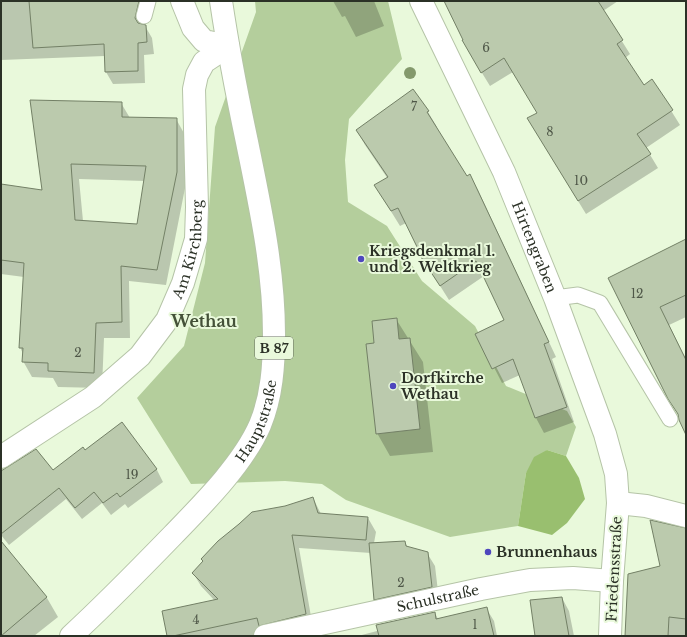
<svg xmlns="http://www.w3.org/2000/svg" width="687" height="637" font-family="'Libre Baskerville',serif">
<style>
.green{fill:#b4ce9c}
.water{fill:#99bf6f}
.shadow{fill:#0003;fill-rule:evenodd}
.building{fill:#bbcaad;stroke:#738066;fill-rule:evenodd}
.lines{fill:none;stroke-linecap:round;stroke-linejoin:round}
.lane-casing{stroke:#b5c4a7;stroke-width:17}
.street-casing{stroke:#b5c4a7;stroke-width:24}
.primary-casing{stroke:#b5c4a7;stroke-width:24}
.lane{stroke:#fff;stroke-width:15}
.street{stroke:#fff;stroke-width:22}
.primary{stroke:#fff;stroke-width:22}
.tree{fill:#84996c}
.poi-dot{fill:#4e47bd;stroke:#e9f9db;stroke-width:1.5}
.labels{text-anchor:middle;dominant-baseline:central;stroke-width:4;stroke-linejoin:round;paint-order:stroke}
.number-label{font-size:12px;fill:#4f5748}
.shield{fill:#e9f9db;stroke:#646d5c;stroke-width:1}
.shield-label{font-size:13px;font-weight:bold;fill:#2b3126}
.street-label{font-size:14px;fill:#2b3126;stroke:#e9f9db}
.poi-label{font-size:14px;font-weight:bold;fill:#2b3126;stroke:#e9f9db;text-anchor:start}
.quarter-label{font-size:16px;font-weight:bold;fill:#445138;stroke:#e9f9db}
</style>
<rect width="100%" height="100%" fill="#e9f9db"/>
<path class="green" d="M 255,1 L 388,1 L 402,59 L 349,119 L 345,160 L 348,202 L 387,226 L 422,281 L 475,326 L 506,386 L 567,411 L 576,427 L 566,456 L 547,450 L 526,473 L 518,526 L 450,537 L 346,500 L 322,484 L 285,481 L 191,484 L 137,398 L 184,346 L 205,263 L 215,127 L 256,12 Z"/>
<path class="water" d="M 547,450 L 566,456 L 579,478 L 585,499 L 567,523 L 552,535 L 518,526 L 526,473 L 534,457 Z"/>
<path class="shadow" d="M 1,1 L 149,1 L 143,25 L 145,26 L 152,38 L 154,54 L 144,55 L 145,83 L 113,84 L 106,72 L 105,56 L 1,60 Z
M 333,1 L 374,1 L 384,26 L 356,37 L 345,16 L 342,17 Z
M 445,1 L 618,1 L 603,11 L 630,54 L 625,58 L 643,87 L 652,80 L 680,125 L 646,148 L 658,168 L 586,214 L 536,132 L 538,113 L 513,72 L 490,86 L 471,55 Z
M 412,90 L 428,112 L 437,127 L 436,127 L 467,177 L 470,176 L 478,190 L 556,357 L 552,359 L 574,422 L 544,433 L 536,418 L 520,375 L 502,383 L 477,334 L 506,321 L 484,276 L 449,300 L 420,254 L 421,253 L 406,223 L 400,226 L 384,200 L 388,179 L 365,145 L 357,131 Z
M 121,103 L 130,118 L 176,119 L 185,135 L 185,188 L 166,285 L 129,281 L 130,338 L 104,338 L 102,388 L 58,387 L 53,378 L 32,377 L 23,361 L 23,354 L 20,347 L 24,277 L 1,274 L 1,185 L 43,191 ZM 79,179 L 145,181 L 138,225 L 83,221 Z
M 686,240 L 686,317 L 669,325 L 686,359 L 686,432 L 679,415 L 610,278 Z
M 396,319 L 423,362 L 433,452 L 390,456 L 377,433 L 376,344 Z
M 121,423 L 157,470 L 163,482 L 128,508 L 125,504 L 111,515 L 102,503 L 82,519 L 66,499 L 9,545 L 1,535 L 1,473 L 53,471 L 85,451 Z
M 313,498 L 321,514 L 368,518 L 376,532 L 374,543 L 405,542 L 408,548 L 427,553 L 435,566 L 439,600 L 382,613 L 375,599 L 371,553 L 299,548 L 313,628 L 275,636 L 168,636 L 215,601 L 201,586 L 193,573 L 204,562 L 202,559 L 285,507 Z
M 686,529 L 686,636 L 626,636 L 661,567 Z
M 1,543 L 47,598 L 58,617 L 34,636 L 1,636 Z
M 562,598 L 569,611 L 574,636 L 536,636 Z
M 486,608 L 494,621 L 497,636 L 358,636 L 377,631 L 378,629 L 435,613 L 438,619 Z"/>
<path class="building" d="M 29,1 L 139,1 L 135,18 L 138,23 L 146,25 L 147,42 L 138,43 L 138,71 L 105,72 L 104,44 L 33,48 Z
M 444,1 L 598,1 L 623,40 L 617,44 L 644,85 L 652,79 L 673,110 L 637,134 L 651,154 L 578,201 L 527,118 L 537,113 L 504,58 L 481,73 L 462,40 L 463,40 Z
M 413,89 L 429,111 L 427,112 L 467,176 L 470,174 L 549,342 L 544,344 L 567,407 L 535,418 L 513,359 L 492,369 L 475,334 L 504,320 L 476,261 L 440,286 L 419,254 L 420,253 L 398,208 L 391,211 L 374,185 L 388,177 L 356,130 Z
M 30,100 L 122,102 L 122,117 L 177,118 L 177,172 L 157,270 L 121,266 L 122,322 L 96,323 L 94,373 L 48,371 L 48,363 L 22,362 L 23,348 L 19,348 L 24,263 L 1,260 L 1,184 L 42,190 ZM 71,164 L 146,166 L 137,224 L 75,220 Z
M 686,239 L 686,295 L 660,307 L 686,360 L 686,435 L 679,420 L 678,414 L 668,399 L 608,278 Z
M 397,318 L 399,339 L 410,338 L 420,429 L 376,434 L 366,344 L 374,343 L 372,321 Z
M 122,422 L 157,469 L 120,497 L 117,493 L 103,503 L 94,492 L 75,508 L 59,488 L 1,534 L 1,471 L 36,449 L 53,470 L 83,447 L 85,450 Z
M 313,497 L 318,513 L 368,517 L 366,540 L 292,535 L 306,614 L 259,626 L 257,618 L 173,636 L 167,636 L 162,611 L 218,599 L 192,573 L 203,561 L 201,559 L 218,541 L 239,524 L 252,512 L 285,506 Z
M 650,520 L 686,528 L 686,619 L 669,617 L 668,636 L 625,636 L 628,574 L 660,566 Z
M 1,541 L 47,597 L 1,636 Z
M 405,541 L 406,546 L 428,552 L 432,587 L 374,600 L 369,543 Z
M 562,597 L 569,636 L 535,636 L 530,600 Z
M 487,607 L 494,636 L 379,636 L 376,625 L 435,612 L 436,619 Z"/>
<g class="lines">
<defs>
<path id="lane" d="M 144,16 L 148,1
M 555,298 L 578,295 L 600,303 L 670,419"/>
<g id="street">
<path d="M 182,1 L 193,28 L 204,41 L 228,46"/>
<path id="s1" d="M 421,1 L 504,172 L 555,298 L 605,434 L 616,474 L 618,503 L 612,581 L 610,636"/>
<path id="s2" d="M 1,457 L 93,397 L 140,356 L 167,320 L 183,283 L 196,239 L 197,207 L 194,89 L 197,75 L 204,62 L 228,46"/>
<path d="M 618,503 L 646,506 L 686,516"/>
<path id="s3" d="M 265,636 L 481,589 L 530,580 L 573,578 L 612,581"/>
</g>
<g id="primary">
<path id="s4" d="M 71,636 C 107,603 140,569 173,535 C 203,504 243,464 260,425 C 272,396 274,365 274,334 C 274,269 260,206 247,142 C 237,95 228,48 221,1"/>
</g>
</defs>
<use href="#lane" class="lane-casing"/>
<use href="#street" class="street-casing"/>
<use href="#primary" class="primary-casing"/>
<use href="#lane" class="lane"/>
<use href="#street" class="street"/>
<use href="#primary" class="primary"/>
</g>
<circle class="tree" cx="410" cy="73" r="6"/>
<g class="poi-dot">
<circle cx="361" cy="259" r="4"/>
<circle cx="393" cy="386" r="4"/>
<circle cx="488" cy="552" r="4"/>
</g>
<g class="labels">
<g class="number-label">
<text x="486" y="47">6</text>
<text x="414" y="106">7</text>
<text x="550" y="131">8</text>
<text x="581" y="180">10</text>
<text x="637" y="293">12</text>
<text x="78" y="352">2</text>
<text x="132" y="474">19</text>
<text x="401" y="582">2</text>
<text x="196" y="619">4</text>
<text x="475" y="624">1</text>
</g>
<rect class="shield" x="255" y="337" width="38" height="22" rx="3"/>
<g class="shield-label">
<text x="274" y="348">B 87</text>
</g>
<g class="street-label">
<text stroke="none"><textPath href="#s1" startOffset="271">Hirtengraben</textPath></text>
<text stroke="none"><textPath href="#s2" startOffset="292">Am Kirchberg</textPath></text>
<text stroke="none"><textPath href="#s4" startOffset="287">Hauptstraße</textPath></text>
<text transform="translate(614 569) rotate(-87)">Friedensstraße</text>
<text stroke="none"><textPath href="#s3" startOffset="177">Schulstraße</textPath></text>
</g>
<g class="poi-label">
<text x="369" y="251">Kriegsdenkmal 1.<tspan x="369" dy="16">und 2. Weltkrieg</tspan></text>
<text x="401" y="378">Dorfkirche<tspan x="401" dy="16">Wethau</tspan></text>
<text x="496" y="552">Brunnenhaus</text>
</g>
<g class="quarter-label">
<text x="204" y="321">Wethau</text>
</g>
</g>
<rect width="687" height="637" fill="none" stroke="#2b3126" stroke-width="4"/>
</svg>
